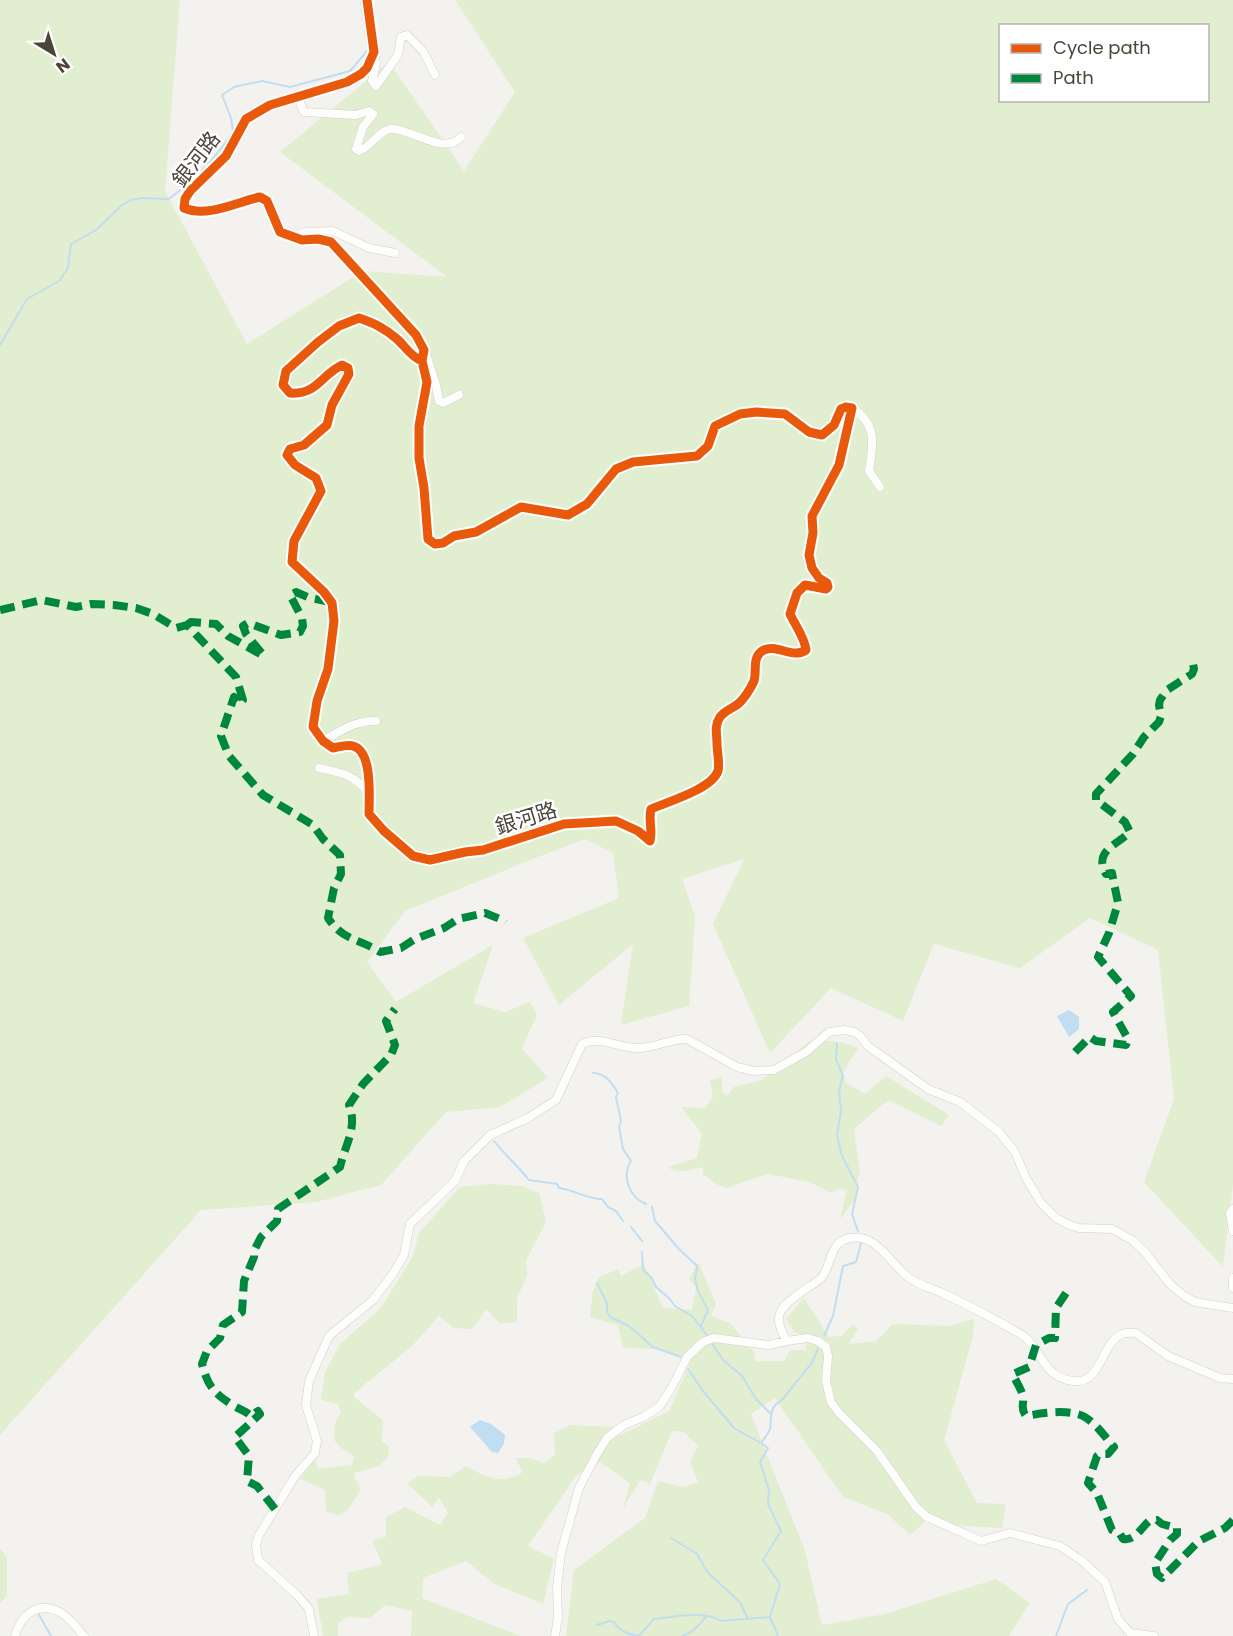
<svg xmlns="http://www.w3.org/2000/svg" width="1233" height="1636" font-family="Poppins,'Noto Sans TC',sans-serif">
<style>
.green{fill:#e1eecf;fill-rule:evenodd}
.water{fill:#c0ddf1}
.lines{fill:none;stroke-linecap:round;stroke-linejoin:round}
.stream{stroke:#c0ddf1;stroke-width:2}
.street-casing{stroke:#d2d0cb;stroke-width:9}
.street{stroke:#fdfdfc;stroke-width:8}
.quiet{stroke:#00873e;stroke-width:8;stroke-dasharray:15 8;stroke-linecap:butt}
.cycleway-casing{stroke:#fff;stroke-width:13}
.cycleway{stroke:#e8590c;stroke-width:9}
.labels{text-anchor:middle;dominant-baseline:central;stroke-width:5;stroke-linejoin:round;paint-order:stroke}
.street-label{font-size:21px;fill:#4b4439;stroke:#fff}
</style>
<rect width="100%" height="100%" fill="#f4f2ee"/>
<path class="green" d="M 0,0 L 180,0 L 165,191 L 247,344 L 363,271 L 447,277 L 280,152 L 389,62 L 464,171 L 515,92 L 455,0 L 1233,0 L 1233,1185 L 1223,1267 L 1144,1182 L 1174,1099 L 1158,950 L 1090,918 L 1020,968 L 934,944 L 903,1021 L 831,988 L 770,1053 L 713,924 L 744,859 L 682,879 L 695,916 L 689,1006 L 621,1025 L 633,944 L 559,1005 L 523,938 L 619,898 L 613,853 L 585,839 L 535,858 L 405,911 L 367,962 L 396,1002 L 493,945 L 473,1003 L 505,1012 L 530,1002 L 537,1015 L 522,1048 L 548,1078 L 500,1107 L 446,1112 L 381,1185 L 316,1202 L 201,1210 L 0,1435 ZM 1000,26 L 1208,26 L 1208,100 L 1000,100 Z
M 810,1041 L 835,1041 L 836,1045 L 841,1042 L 858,1048 L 843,1072 L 846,1083 L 865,1094 L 886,1076 L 949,1115 L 941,1126 L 888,1100 L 854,1129 L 860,1174 L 858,1176 L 855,1199 L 840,1219 L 847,1190 L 837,1189 L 832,1193 L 809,1182 L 768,1174 L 726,1188 L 718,1185 L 703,1174 L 703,1167 C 692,1169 678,1175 668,1167 L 697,1158 L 702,1134 L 681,1107 L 705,1108 L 713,1097 L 710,1080 L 722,1077 L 722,1092 L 727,1096 L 734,1087 L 762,1080 Z
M 490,1184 L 522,1186 L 539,1193 L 546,1222 L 526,1260 L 527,1276 L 517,1298 L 517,1322 L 500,1324 L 486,1309 L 472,1329 L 453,1328 L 439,1316 L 411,1347 L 354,1393 L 354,1397 L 383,1420 L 382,1441 L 389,1446 L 388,1458 L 379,1466 L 354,1473 L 355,1478 L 361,1489 L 347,1511 L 339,1515 L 326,1512 L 325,1490 L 300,1479 L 315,1460 L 318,1469 L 352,1465 L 354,1456 L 342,1449 L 334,1440 L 335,1423 L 341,1412 L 338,1404 L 321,1400 L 325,1372 L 340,1344 L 381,1308 L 413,1256 L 419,1233 L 460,1187 Z
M 698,1262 L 716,1304 L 711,1316 L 731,1324 L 754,1352 L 755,1361 L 784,1361 L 790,1350 L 806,1350 L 807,1337 L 794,1332 L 786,1319 L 804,1298 L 829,1337 L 841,1336 L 853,1324 L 858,1329 L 848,1344 L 876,1341 L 893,1324 L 949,1326 L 974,1319 L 973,1336 L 944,1440 L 977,1503 L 1006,1504 L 1002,1528 L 950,1525 L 928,1519 L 910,1535 L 887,1514 L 843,1497 L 775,1398 L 751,1414 L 805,1551 L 822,1625 L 885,1614 L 996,1579 L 1030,1603 L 1009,1636 L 566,1636 L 574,1570 L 645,1518 L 658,1481 L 683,1487 L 698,1482 L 690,1461 L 698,1446 L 684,1432 L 672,1431 L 650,1484 L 640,1480 L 623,1509 L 630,1483 L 600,1462 L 576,1476 L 528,1546 L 554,1559 L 543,1604 L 495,1584 L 466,1561 L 423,1578 L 422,1598 L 520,1636 L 411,1636 L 412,1611 L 385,1605 L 370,1618 L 348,1617 L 338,1623 L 338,1636 L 323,1636 L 317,1599 L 349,1594 L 347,1573 L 382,1564 L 372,1540 L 386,1537 L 386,1517 L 405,1507 L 440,1525 L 448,1513 L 439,1498 L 432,1507 L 407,1483 L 419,1476 L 450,1477 L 466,1466 C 487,1478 502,1485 523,1472 L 515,1458 L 531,1458 L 544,1463 L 555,1455 L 554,1433 L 571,1425 L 612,1427 L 619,1436 L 669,1411 L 691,1361 L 659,1349 L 623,1348 L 618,1325 L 590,1317 L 593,1291 L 598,1278 L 618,1269 L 621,1276 L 644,1264 L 663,1308 L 692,1310 L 696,1288 L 689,1279 Z
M 0,1549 L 7,1557 L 7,1596 L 0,1603 Z"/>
<path class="water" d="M 1069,1010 L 1079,1017 L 1079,1029 L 1069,1037 L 1057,1016 Z
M 480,1420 L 491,1424 L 505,1435 L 504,1444 L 498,1453 L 492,1452 L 470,1427 Z"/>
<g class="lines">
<path class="stream" d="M 0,345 L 27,299 L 59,281 L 68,268 L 71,244 L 96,230 L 122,205 L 131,200 L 142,198 L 169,199 C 196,178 214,160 233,132 L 231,118 L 222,95 L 234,87 L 262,81 L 290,87 L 350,71 L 368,50 L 361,0
M 837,1043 L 836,1059 L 843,1076 L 839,1091 L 841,1110 L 837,1136 L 842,1156 L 858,1187 L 852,1214 L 858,1231
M 593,1073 C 605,1073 612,1083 618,1093 L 616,1097 L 621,1121 L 619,1127 L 623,1149 L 631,1161 C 621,1177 630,1198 646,1204
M 494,1141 C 505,1155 518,1166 529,1180 L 557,1184 L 559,1188 C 575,1190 587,1199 602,1199 L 608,1207 L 616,1211 L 623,1221
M 652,1207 L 655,1221 L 678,1248 L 697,1266 L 695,1279 L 698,1291 L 708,1310 L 701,1326
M 631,1227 L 642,1241
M 642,1252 L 643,1270 L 651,1277 L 656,1287 L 669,1298 L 675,1306 L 692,1316 L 707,1335
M 597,1283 L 607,1303 L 607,1312 L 610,1317 L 629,1326 L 653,1347 L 681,1357
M 824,1336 L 833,1316 L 843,1266 L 856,1262 L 861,1243
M 711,1342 L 723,1360 L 742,1376 L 756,1399 L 770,1413
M 688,1369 L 703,1391 L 734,1428 L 761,1443
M 671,1538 L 697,1554 L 708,1573 L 740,1602 L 748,1619
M 38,1613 L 51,1636
M 597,1625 L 609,1621 L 614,1622 C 621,1632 627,1634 639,1636 L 654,1619 C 671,1617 707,1610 721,1621 L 770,1617
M 683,1636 L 694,1630 L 706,1617
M 778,1636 L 770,1617 L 780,1584 L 763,1560 L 781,1531 L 768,1504 L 769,1490 L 760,1462 L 768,1448 L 761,1443 C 764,1439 768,1434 770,1429 C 772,1418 768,1408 781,1401 L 811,1364 L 818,1349
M 1056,1636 L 1068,1604 L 1087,1590"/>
<defs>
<path id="street" d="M 367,0 L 374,52 L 367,68 L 361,74 L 347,82 L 270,105 L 246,119 L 226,156 L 190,191 L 185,199 L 184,208 C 207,218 237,202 260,197 L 267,201 L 280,232 L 302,240 L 318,239 L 331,242 L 416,335 L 424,350 L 422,361 L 427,382 L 419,426 L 419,458 L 424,488 L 428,539 L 435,544 L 443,543 L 454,536 L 476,532 L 521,507 L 568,515 L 587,504 L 616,469 L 633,462 L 697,456 L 708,446 L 715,426 L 740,414 L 756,412 L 785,414 L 809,432 L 822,435 L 834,425 L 841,409 L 846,407 L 852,408 L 839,465 L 812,516 L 813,533 L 809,555 L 812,568 L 819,578 L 827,583 L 828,587 L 826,589 L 805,585 L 797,593 L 790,614 C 795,625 805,638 806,650 C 792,660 776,642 762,651 C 752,658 757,671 754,681 C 751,688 744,699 738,704 C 733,708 724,711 720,717 C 714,726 717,734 717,744 C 717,751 720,764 718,771 C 712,789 667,802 651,809 C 648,820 653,830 650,841 L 638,831 L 616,821 L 564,824 L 483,850 L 465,852 L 430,860 L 413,856 L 384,831 L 369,814 C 369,798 373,751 353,746 C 347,744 339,747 333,748 L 323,741 L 313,727 L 317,701 L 328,669 L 334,621 L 332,603 L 324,592 L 292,562 L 294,541 L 321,491 L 316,478 L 295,465 L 287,455 L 290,449 L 304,445 L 327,425 L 332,405 L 349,374 L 348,368 L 342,365 C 321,375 317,395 290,393 L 283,385 L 286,371 L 318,342 L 339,326 L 359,318 C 374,323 384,328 397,339 C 405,346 411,357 422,361
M 374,53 L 376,64 L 372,81 L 376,86 L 398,55 L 401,37 L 407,35 L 423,51 L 435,75
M 298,98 L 304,112 L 356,115 L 369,111 L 373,114 L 363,127 L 356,149 L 359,151 C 372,147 380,127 394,129 C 414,131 445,155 461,137
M 291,236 L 307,232 L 333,231 L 369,248 L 395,253
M 425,351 L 436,385 L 439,401 L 443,403 L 459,395
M 852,408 C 878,424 873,446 869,471 L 880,487
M 323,741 C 340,731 356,720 376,721
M 319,768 C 342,773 353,774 369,793
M 1233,1209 L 1230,1213 L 1233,1231
M 1233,1278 L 1233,1288
M 787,1341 C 772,1317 778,1309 800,1293 C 806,1288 817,1283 822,1277 C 832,1264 829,1242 850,1238 C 876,1233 890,1263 908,1277 C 917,1284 930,1288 940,1292 C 962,1302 981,1312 1001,1323 C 1009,1328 1018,1332 1025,1337 C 1044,1354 1043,1377 1073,1381 C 1102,1385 1100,1344 1122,1334 C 1126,1332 1131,1333 1136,1333 L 1168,1356 L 1220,1378 L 1233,1379
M 15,1636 C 21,1614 39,1600 61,1613 C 70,1618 77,1628 84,1636
M 314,1636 L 309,1609 L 297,1595 L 258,1560 L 256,1545 L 259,1535 L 295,1476 L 315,1453 L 317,1441 L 306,1405 L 309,1381 L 329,1336 L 373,1300 L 393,1274 L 404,1255 L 410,1224 L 455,1181 L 464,1161 L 490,1135 L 528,1118 L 556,1100 L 582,1044 C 600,1035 618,1048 637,1048 C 654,1049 670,1038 687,1039 L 737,1067 L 754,1071 L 774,1070 L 806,1052 L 829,1032 L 844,1030 L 855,1032 L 860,1036 L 868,1046 L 928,1089 L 960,1102 L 999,1132 L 1015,1152 L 1026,1178 L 1041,1203 L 1056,1218 L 1069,1225 L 1079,1228 L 1112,1229 L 1132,1240 L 1144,1251 L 1170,1284 L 1183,1295 L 1195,1302 L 1233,1308
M 555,1636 L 558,1617 L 557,1588 L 561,1553 L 579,1488 L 597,1454 L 607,1438 L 624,1425 L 643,1417 L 659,1407 L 672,1387 L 687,1357 L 703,1342 L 714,1338 L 768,1345 L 793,1340 L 808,1338 L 818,1341 L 826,1347 L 828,1356 L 826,1381 L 831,1402 L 839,1413 L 877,1451 L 916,1507 L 927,1517 L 981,1541 L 1010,1533 L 1060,1546 L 1082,1561 L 1105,1582 L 1118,1619 L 1130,1633 L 1154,1636"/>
</defs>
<use href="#street" class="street-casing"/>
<use href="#street" class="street"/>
<path class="quiet" d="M 0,610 L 42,600 L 76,607 L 91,604 L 114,605 L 136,608 L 153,614 L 176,628 L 187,625 L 236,677 L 243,700 L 240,704 L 234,697 L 221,736 L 229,756 L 263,795 L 313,825 L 323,839 L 340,855 L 341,874 L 334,888 L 328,918 C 343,941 358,938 380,952 L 401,948 L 415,939 L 444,928 L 458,919 L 485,913 L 500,919 L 505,923
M 187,625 L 191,622 L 216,624 L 228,636 L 264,656 L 246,634 L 243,626 L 248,623 L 281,635 L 300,632 L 303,626 L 302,618 L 290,595 L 296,592 L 310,598 L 331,602
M 1075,1052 L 1090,1037 L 1096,1041 L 1126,1045 L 1128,1039 L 1113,1012 L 1131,996 L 1098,957 L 1109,933 L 1118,903 L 1112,873 L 1106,874 C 1093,851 1117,845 1130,832 L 1125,822 L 1096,800 L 1096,794 L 1133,754 L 1144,737 L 1159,722 L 1161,716 L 1159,705 L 1160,700 L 1167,690 L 1192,674 L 1194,669 L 1193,664
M 1066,1293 L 1056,1308 L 1055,1338 L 1049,1338 L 1036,1345 L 1029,1367 L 1013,1374 C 1016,1382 1022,1390 1023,1397 C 1024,1406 1020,1408 1026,1416 C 1042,1413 1068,1409 1083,1416 C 1096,1423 1105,1437 1114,1447 L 1108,1454 L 1100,1454 L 1097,1456 L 1088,1483 L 1097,1493 L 1112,1530 L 1120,1534 L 1123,1539 C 1135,1541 1140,1529 1149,1521 L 1157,1520 L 1162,1524 L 1177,1528 L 1177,1534 L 1170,1540 L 1155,1563 L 1157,1574 L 1162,1578 L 1199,1541 L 1225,1528 L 1233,1520
M 275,1509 L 257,1486 L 247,1481 L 249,1456 L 235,1437 L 260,1414 L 258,1411 L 251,1416 C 246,1411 241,1410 234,1406 C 214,1393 208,1387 202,1364 L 207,1351 L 220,1338 L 223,1325 L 242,1312 L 244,1281 L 254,1257 L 254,1251 L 261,1237 L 277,1221 L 278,1209 L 340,1167 C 345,1145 358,1127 349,1105 L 363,1084 L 391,1055 L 395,1045 L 386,1021 L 395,1009"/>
<defs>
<path id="cycleway" d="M 367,0 L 374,52 L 367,68 L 361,74 L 347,82 L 270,105 L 246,119 L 226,156 L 190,191 L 185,199 L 184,208 C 207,218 237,202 260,197 L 267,201 L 280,232 L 302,240 L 318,239 L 331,242 L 416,335 L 424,350 L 422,361 L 427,382 L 419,426 L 419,458 L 424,488 L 428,539 L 435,544 L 443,543 L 454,536 L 476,532 L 521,507 L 568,515 L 587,504 L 616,469 L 633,462 L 697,456 L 708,446 L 715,426 L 740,414 L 756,412 L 785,414 L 809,432 L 822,435 L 834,425 L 841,409 L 846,407 L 852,408 L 839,465 L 812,516 L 813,533 L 809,555 L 812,568 L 819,578 L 827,583 L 828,587 L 826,589 L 805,585 L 797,593 L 790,614 C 795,625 805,638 806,650 C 792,660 776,642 762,651 C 752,658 757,671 754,681 C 751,688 744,699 738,704 C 733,708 724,711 720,717 C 714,726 717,734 717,744 C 717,751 720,764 718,771 C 712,789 667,802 651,809 C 648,820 653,830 650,841 L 638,831 L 616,821 L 564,824 L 483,850 L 465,852 L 430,860 L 413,856 L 384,831 L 369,814 C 369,798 373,751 353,746 C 347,744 339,747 333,748 L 323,741 L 313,727 L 317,701 L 328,669 L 334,621 L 332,603 L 324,592 L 292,562 L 294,541 L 321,491 L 316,478 L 295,465 L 287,455 L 290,449 L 304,445 L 327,425 L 332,405 L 349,374 L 348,368 L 342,365 C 321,375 317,395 290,393 L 283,385 L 286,371 L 318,342 L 339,326 L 359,318 C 374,323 384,328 397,339 C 405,346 411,357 422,361"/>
</defs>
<use href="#cycleway" class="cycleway-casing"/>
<use href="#cycleway" class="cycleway"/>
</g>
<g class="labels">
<g class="street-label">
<text transform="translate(196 159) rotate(-52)">銀河路</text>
<text transform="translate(526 818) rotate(-17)">銀河路</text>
</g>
</g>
<rect x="999" y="24" width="210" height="78" fill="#ffffff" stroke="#b7b4b0" stroke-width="1.5"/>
<rect x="1011" y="44" width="30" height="9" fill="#e8590c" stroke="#b7b4b0" stroke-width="1.5"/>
<text x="1053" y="54" font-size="18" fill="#4b4439">Cycle path</text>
<rect x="1011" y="74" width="30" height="9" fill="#00873e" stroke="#b7b4b0" stroke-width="1.5"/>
<text x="1053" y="84" font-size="18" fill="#4b4439">Path</text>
<g transform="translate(54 54) rotate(142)" stroke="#ffffff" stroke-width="4.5" paint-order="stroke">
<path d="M0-4.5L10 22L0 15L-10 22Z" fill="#4b4439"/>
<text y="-9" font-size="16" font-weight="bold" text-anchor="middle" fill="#4b4439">N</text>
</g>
</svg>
